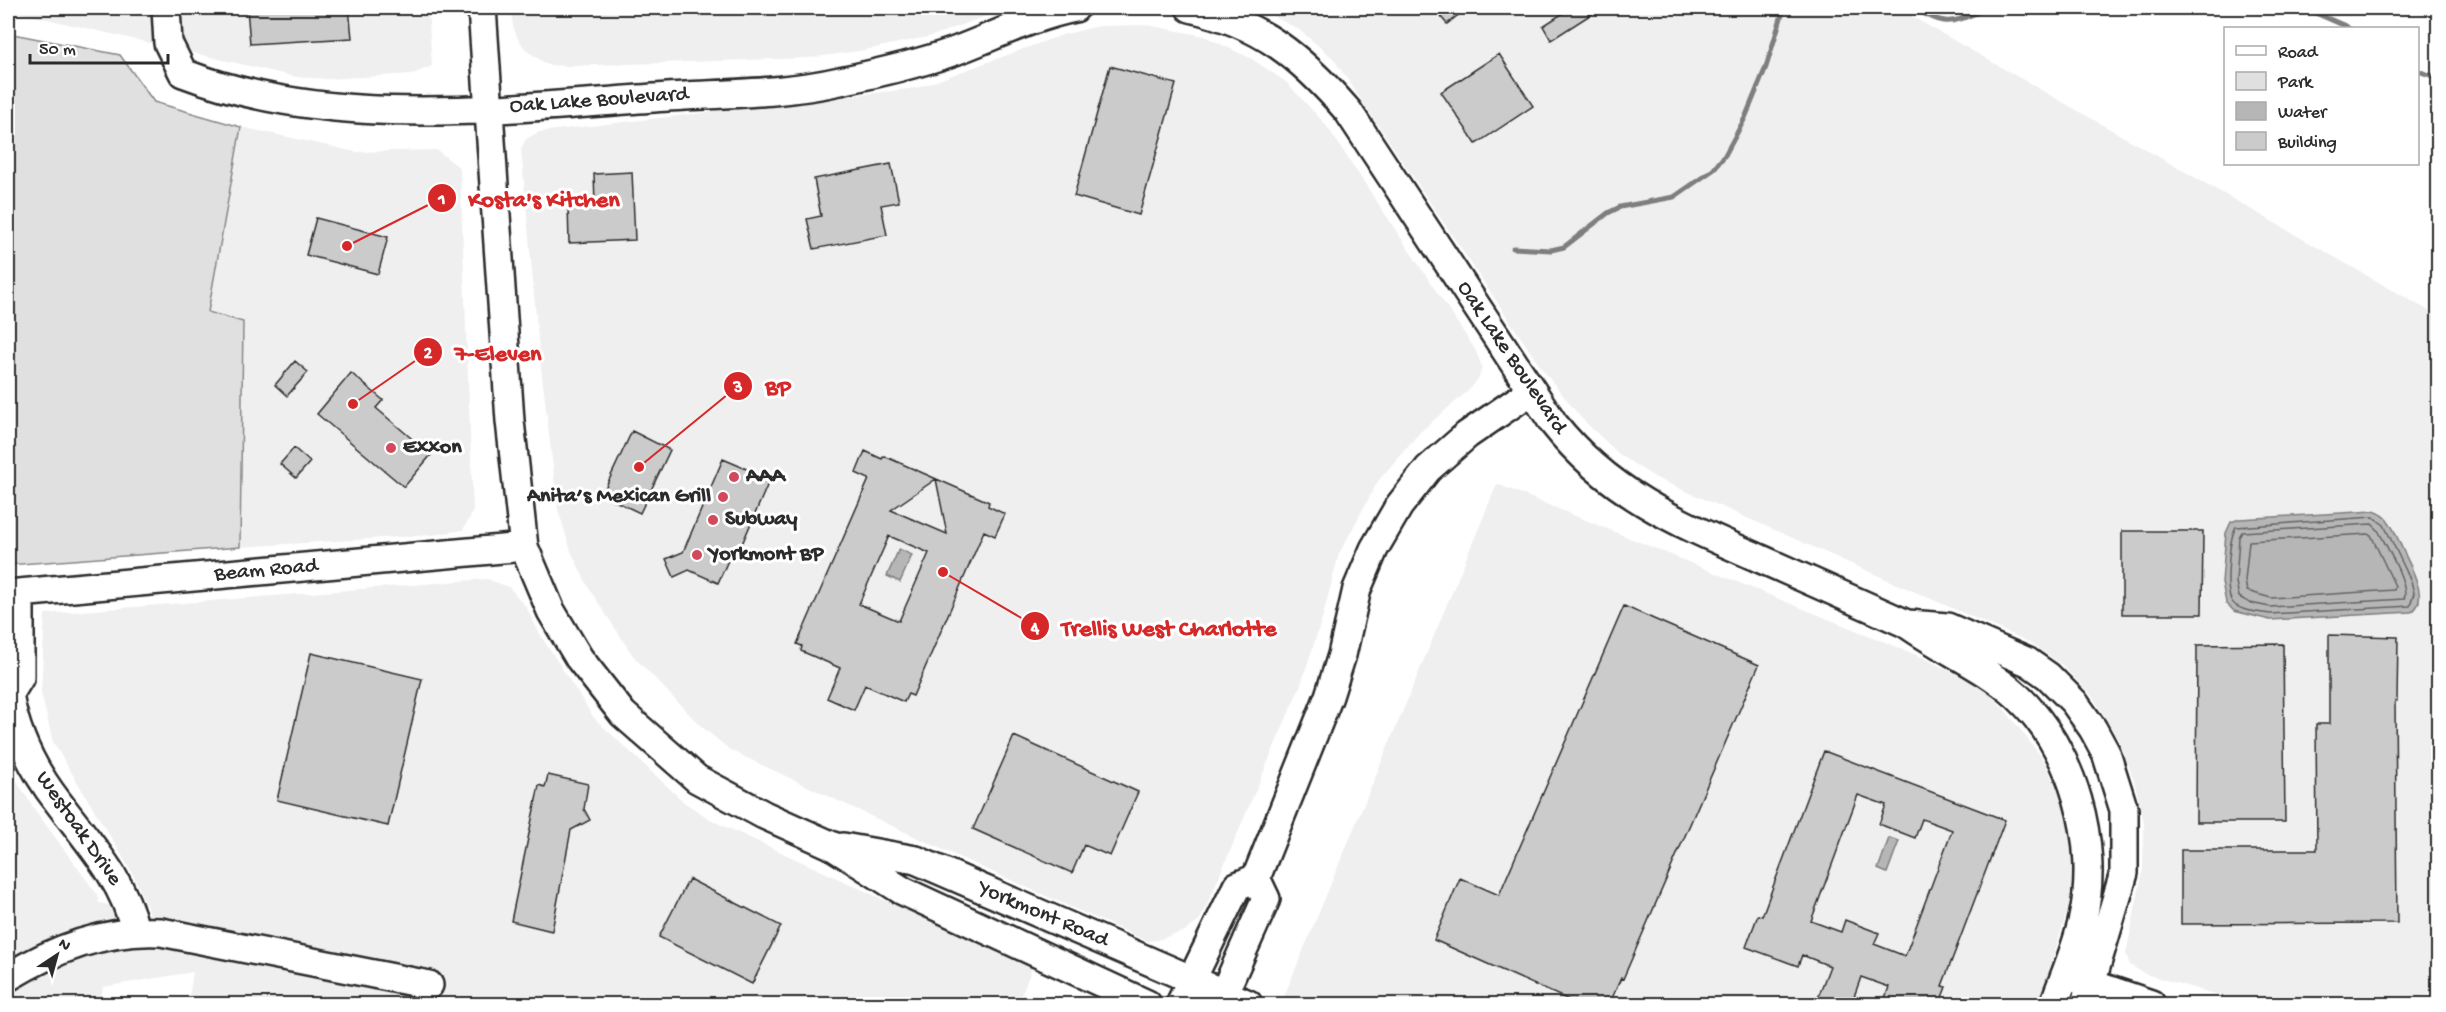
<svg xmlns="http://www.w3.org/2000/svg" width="2446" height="1012" font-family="'Gochi Hand',sans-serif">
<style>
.built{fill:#efefef}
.green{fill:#e0e0e0;stroke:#868686;stroke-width:1.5}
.water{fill:#b6b6b6;stroke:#7e7e7e;stroke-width:1.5}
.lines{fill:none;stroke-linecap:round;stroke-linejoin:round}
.shore{stroke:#636363;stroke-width:1.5}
.stream{stroke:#7e7e7e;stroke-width:5}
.building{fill:#cbcbcb;stroke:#2b2b2b;stroke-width:1.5;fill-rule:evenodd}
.minor-casing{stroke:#2b2b2b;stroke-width:32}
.minor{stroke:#fff;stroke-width:27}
.poi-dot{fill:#d1495b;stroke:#fff;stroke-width:2}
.labels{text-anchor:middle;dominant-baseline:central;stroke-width:6;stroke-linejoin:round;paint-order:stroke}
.street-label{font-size:22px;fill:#2b2b2b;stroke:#fff}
.poi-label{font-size:22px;font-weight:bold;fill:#2b2b2b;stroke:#fff;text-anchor:start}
.leader{fill:none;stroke:#d62828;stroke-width:2}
.callout-dot{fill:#d62828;stroke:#fff;stroke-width:2}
.mark-label{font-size:18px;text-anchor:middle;font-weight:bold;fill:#fff}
.callout-label{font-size:24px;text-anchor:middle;font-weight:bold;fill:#d62828;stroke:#fff;stroke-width:6;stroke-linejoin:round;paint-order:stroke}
</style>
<rect width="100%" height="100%" fill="#fff"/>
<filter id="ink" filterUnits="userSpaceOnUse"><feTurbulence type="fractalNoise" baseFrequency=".0167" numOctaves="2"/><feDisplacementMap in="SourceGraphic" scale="12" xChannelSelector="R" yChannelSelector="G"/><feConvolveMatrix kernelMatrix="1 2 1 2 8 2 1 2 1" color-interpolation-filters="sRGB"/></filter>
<g filter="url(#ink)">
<path class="built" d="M 8,8 L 428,8 L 432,66 L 413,74 L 327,79 L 296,77 L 8,10 Z
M 511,8 L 1008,8 L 932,36 L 865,50 L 809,58 L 568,66 L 548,65 L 527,51 L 518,39 L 513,26 Z
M 1257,8 L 1897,8 L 2438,316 L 2438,988 L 2427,995 L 2394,1004 L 2249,1004 L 2145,974 L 2130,965 L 2126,954 L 2143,870 L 2144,823 L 2134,780 L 2119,740 L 2092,696 L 2061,664 L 2029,642 L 1656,478 L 1620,455 L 1582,419 L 1542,369 L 1333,58 L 1298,29 Z
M 1147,25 L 1204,36 L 1252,59 L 1286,82 L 1326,125 L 1476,351 L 1482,367 L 1479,378 L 1469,390 L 1420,432 L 1378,481 L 1339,554 L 1322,619 L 1301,684 L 1204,912 L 1198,922 L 1185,931 L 1157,940 L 1147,941 L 952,854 L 730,750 L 701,726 L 634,657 L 588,587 L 571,551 L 558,510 L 539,350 L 521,148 L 526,139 L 539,132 L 917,88 L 1062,35 L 1099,26 Z
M 241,127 L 356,152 L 437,150 L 460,168 L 473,511 L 463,530 L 432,535 L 240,547 L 243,322 L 208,312 Z
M 1497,484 L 1924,658 L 1984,688 L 2006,711 L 2043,759 L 2060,795 L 2070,832 L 2074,865 L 2070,902 L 2039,1004 L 1296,1004 L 1283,999 Z
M 487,579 L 509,587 L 526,607 L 541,636 L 594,718 L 685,803 L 713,821 L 1032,968 L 1018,1004 L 188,1004 L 193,972 L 103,987 L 100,1004 L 8,1004 L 8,767 L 35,810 L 97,894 L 99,903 L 150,914 L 133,874 L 53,742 L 41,693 L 45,614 Z"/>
<path class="green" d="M 8,33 L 120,55 L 154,102 L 241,127 L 208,312 L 243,322 L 240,547 L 8,565 Z"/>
<path class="water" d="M 2374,511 C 2380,513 2386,516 2389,522 C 2394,529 2398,539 2402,548 C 2408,562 2432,601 2411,612 L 2270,620 L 2234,611 L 2226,603 L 2222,582 L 2226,533 L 2231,522 L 2239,519 Z
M 899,549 L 912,555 L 900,582 L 887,576 Z
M 1889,838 L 1899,841 L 1887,873 L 1878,869 Z"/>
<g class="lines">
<path class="shore" d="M 2373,517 L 2384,525 L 2411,581 L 2414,593 L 2410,606 L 2270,614 C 2259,612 2237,612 2231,600 C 2225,587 2229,538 2236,527 Z
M 2372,524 L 2378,530 C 2385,544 2410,585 2404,599 L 2270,607 L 2250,603 L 2239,597 L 2236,582 L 2239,537 L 2242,532 Z
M 2368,534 L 2371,535 L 2395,586 L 2394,590 L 2271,598 L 2247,591 L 2245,581 L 2249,541 Z"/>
<path class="stream" d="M 1914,8 C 1950,29 1952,22 1988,8
M 2304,8 L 2350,28
M 2418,71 L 2438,78
M 1513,248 L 1551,250 L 1564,247 L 1608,213 L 1620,207 L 1674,197 L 1713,170 L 1725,155 L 1745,118 L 1766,67 L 1784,8"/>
</g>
<path class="building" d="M 247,8 L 349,8 L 352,38 L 250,44 Z
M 1433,8 L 1467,8 L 1447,24 Z
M 1571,8 L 1601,8 L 1551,40 L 1543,26 Z
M 1499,54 L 1533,106 L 1476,144 L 1441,92 Z
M 1110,66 L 1176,84 L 1139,215 L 1074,196 Z
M 891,164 L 899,202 L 881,205 L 887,235 L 814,249 L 807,219 L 821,216 L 814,179 Z
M 632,172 L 635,240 L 569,243 L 568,205 L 595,204 L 594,174 Z
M 316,218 L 388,237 L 378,274 L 306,255 Z
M 295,361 L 308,372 L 287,396 L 275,385 Z
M 351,373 L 383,400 L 376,408 L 431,455 L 404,487 L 317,414 Z
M 632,431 L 670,450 L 640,513 L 602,495 Z
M 294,448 L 310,462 L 296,478 L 280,464 Z
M 865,451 L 882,459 L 884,456 L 989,502 L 988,506 L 1005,514 L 995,536 L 984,531 L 913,696 L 908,694 L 904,702 L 865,685 L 854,710 L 827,698 L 840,668 L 801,651 L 802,646 L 797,644 L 869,479 L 856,473 ZM 936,479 L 947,534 L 891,510 ZM 889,536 L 929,553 L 899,621 L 859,604 Z
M 723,459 L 770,479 L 736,558 L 730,556 L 718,583 L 689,570 L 674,577 L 666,559 L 683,552 Z
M 2122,531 L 2203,531 L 2202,614 L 2122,614 Z
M 1624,606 L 1759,665 L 1623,979 L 1621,978 L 1609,1005 L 1580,1005 L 1434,940 L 1460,878 L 1499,895 Z
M 2329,635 L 2398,637 L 2397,701 L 2395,701 L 2397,923 L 2181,924 L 2181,850 L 2317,850 L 2316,724 L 2329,724 Z
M 2283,644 L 2285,822 L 2196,822 L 2197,645 Z
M 311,653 L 422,679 L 388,826 L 277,800 Z
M 1014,736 L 1138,792 L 1110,856 L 1084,845 L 1072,873 L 973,829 Z
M 1824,751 L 2005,820 L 1942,986 L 1946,987 L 1939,1005 L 1903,1005 L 1885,998 L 1889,987 L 1861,977 L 1851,1005 L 1815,1005 L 1830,966 L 1802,955 L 1798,966 L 1746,947 L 1758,915 L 1762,916 ZM 1858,795 L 1886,805 L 1879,824 L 1915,838 L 1922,819 L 1952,830 L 1905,956 L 1874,944 L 1879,933 L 1845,920 L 1841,932 L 1811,921 Z
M 548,775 L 588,784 L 584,809 L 590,820 L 571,830 L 552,931 L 511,921 L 539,785 L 545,787 Z
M 689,879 L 781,926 L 752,984 L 659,937 Z"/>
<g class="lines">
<defs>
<path id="minor" d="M 166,8 L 168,43 L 183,73 C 332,130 498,109 654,98 C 716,93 779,95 840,81 C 879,73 918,64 955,51 C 995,36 1034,16 1075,8
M 482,8 L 510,421 L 524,547 L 551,611 L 579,658 L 623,714 L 697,779 L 764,815 L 831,845 L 903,891 L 1147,1004
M 1190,8 C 1262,24 1301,57 1348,111 L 1554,424 C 1610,495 1681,524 1761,559 C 1810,581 1858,602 1907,624 C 1943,650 1984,666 2017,696 C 2073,748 2100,844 2083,918 C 2077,947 2064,976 2054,1004
M 20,593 L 20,677 L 9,695 C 16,735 33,770 58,802 C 88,842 124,880 135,930
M 8,594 L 524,547
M 1908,624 L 1947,627 L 2028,662 L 2048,676 L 2074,702 L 2093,729 L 2106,753 L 2124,810 L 2124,873 L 2085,1004
M 843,847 L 916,860 L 1248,1004
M 1256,878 L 1329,696 L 1342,655 L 1357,589 L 1374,549 L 1399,506 L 1428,469 L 1467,435 L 1531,391
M 8,977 C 54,949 106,929 161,932 L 429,985
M 2074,978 L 2151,1004
M 1180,1004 L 1237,886 L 1256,878 L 1266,899 L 1219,1004"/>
</defs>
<use href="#minor" class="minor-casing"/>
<use href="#minor" class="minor"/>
</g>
</g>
<g class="poi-dot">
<circle cx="391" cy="448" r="6"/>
<circle cx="734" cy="477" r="6"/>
<circle cx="723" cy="497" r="6"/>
<circle cx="713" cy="520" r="6"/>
<circle cx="697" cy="555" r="6"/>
</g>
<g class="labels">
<g class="street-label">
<text transform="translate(599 101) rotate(-4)">Oak Lake Boulevard</text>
<text transform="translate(1511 358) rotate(56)">Oak Lake Boulevard</text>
<text transform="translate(266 571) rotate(-5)">Beam Road</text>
<text transform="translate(78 829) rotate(55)">Westoak Drive</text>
<text transform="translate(1043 915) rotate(23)">Yorkmont Road</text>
</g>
<g class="poi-label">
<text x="403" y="448">Exxon</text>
<text x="746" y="477">AAA</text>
<text x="711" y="497" text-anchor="end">Anita’s Mexican Grill</text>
<text x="725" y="520">Subway</text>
<text x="709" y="555">Yorkmont BP</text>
</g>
</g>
<path class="leader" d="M347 246L442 198M353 404L428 352M639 467L738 386M943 572L1035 626"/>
<g class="callout-dot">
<circle cx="347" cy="246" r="6"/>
<circle cx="353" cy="404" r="6"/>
<circle cx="639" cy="467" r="6"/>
<circle cx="943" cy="572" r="6"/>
<circle cx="442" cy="198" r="15"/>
<circle cx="428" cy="352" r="15"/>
<circle cx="738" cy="386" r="15"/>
<circle cx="1035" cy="626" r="15"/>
</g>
<g class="mark-label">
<text x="442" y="204">1</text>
<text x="428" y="358">2</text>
<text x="738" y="392">3</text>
<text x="1035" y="633">4</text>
</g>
<g class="callout-label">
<text x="544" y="206">Kosta's Kitchen</text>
<text x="498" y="360">7-Eleven</text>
<text x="778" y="394">BP</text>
<text x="1169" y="635">Trellis West Charlotte</text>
</g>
<rect width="2446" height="1012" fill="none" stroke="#fff" stroke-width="30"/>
<rect x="15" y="15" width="2416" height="982" fill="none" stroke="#2b2b2b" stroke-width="2" filter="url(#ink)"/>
<rect x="2224" y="27" width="195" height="138" fill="#ffffff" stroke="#aaaaaa" stroke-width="1.5"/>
<rect x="2236" y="46" width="30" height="9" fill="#ffffff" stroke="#aaaaaa" stroke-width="1.5"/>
<text x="2278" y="57" font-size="18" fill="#2b2b2b">Road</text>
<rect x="2236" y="72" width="30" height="18" fill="#e0e0e0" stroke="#aaaaaa" stroke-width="1.5"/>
<text x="2278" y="87" font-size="18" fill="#2b2b2b">Park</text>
<rect x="2236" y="102" width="30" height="18" fill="#b6b6b6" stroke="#aaaaaa" stroke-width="1.5"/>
<text x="2278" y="117" font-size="18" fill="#2b2b2b">Water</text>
<rect x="2236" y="132" width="30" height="18" fill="#cbcbcb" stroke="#aaaaaa" stroke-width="1.5"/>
<text x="2278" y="147" font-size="18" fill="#2b2b2b">Building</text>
<g transform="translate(57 955) rotate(36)" stroke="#ffffff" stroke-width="4.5" paint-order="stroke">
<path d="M0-4.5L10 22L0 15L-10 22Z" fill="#2b2b2b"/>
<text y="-9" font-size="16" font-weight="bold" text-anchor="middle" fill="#2b2b2b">N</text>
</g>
<path d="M30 54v9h138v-9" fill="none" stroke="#2b2b2b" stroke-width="3"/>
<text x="39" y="54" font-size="18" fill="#2b2b2b" stroke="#ffffff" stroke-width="4.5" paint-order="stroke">50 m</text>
</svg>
